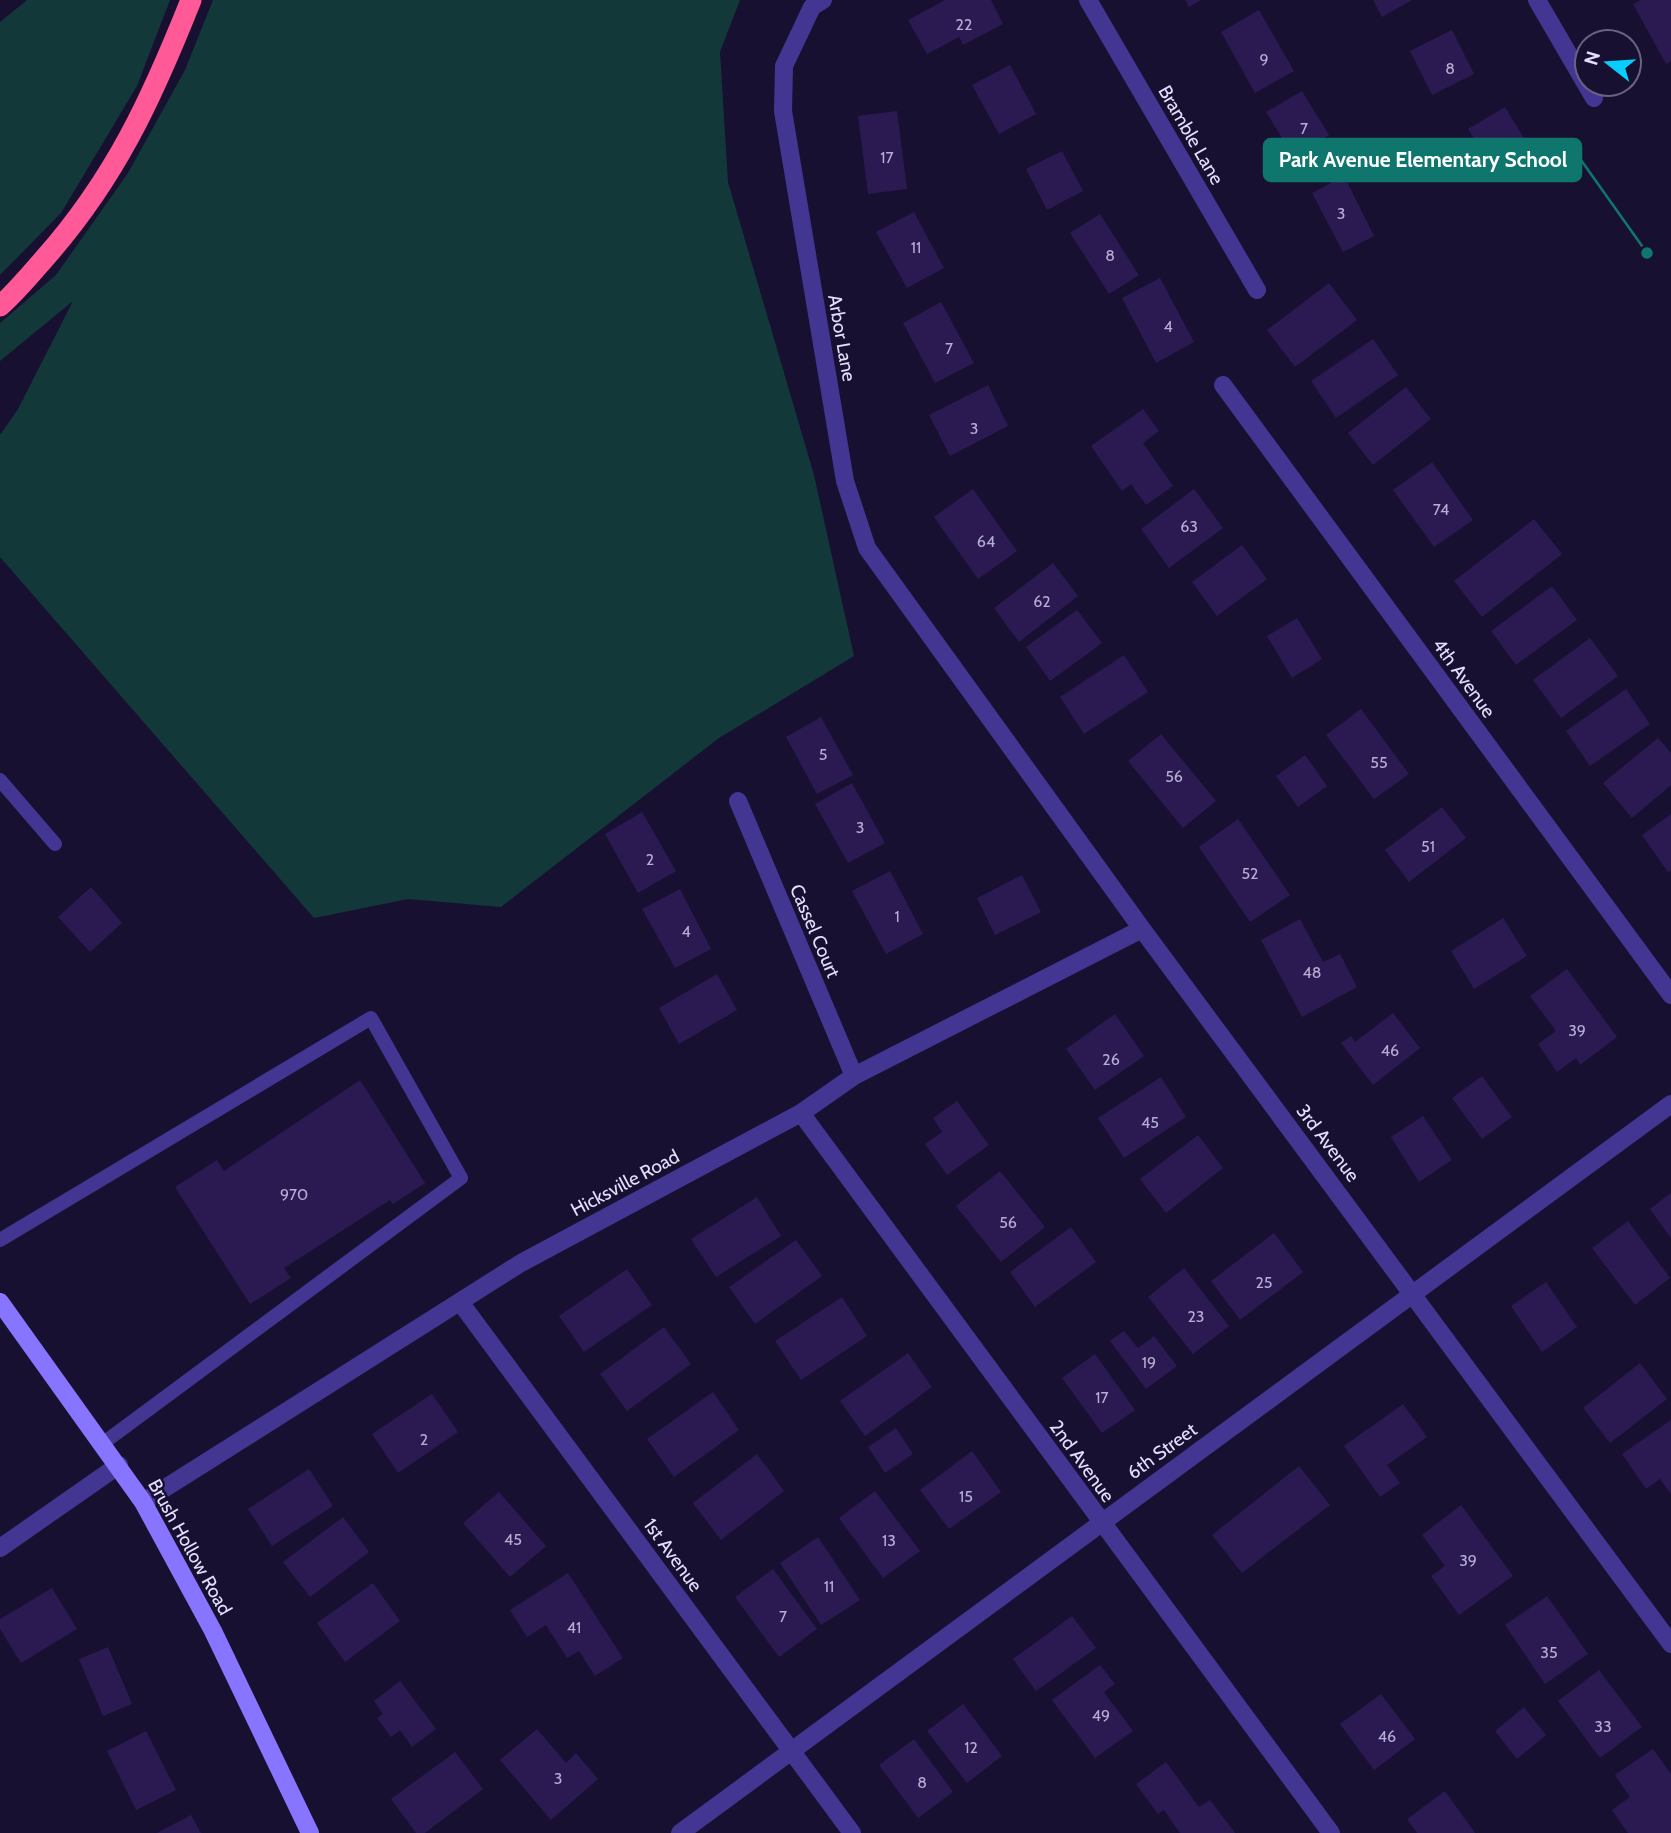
<svg xmlns="http://www.w3.org/2000/svg" width="1671" height="1833" font-family="Cabin,sans-serif">
<style>
.green{fill:#12383a}
.building{fill:#2b1a52}
.lines{fill:none;stroke-linecap:round;stroke-linejoin:round}
.lane{stroke:#433693;stroke-width:14}
.street{stroke:#433693;stroke-width:18}
.secondary{stroke:#8775ff;stroke-width:18}
.highway{stroke:#ff5997;stroke-width:21}
.labels{text-anchor:middle;dominant-baseline:central;stroke-width:5;stroke-linejoin:round;paint-order:stroke}
.number-label{font-size:16px;fill:#b6add4}
.street-label{font-size:19px;fill:#e5deff;stroke:#181030}
.leader{fill:none;stroke:#0f766e;stroke-width:2.5}
.callout-dot{fill:#0f766e;stroke:#181030;stroke-width:2.5}
.callout{fill:#0f766e;stroke:#0f766e;stroke-width:2.5}
.callout-label{font-size:21px;text-anchor:middle;font-weight:bold;fill:#fff}
</style>
<rect width="100%" height="100%" fill="#181030"/>
<path class="green" d="M 27,0 L 170,0 L 137,86 L 61,213 L 0,275 L 0,22 Z
M 213,0 L 740,0 L 720,52 L 728,182 L 814,475 L 854,656 L 719,738 L 501,907 L 408,899 L 314,918 L 0,557 L 0,435 L 18,409 L 73,301 L 0,361 L 0,323 L 56,275 L 128,173 L 185,70 Z"/>
<path class="building" d="M 945,0 L 991,0 L 1003,24 L 963,45 L 959,37 L 927,54 L 908,20 Z
M 1185,0 L 1201,0 L 1189,7 Z
M 1373,0 L 1412,0 L 1382,17 Z
M 1641,0 L 1671,0 L 1671,61 L 1666,64 L 1633,4 Z
M 1259,10 L 1294,71 L 1255,93 L 1221,32 Z
M 1452,30 L 1474,74 L 1432,95 L 1410,51 Z
M 1010,65 L 1036,114 L 999,134 L 972,85 Z
M 1302,91 L 1329,135 L 1293,156 L 1266,112 Z
M 1505,107 L 1530,148 L 1494,170 L 1468,129 Z
M 897,111 L 907,189 L 868,194 L 858,116 Z
M 1062,151 L 1083,191 L 1047,210 L 1026,169 Z
M 1344,176 L 1374,236 L 1343,252 L 1312,193 Z
M 914,212 L 944,268 L 907,288 L 876,232 Z
M 1100,214 L 1139,275 L 1109,294 L 1070,233 Z
M 1160,278 L 1194,342 L 1156,363 L 1122,298 Z
M 1329,283 L 1357,320 L 1295,367 L 1267,330 Z
M 941,302 L 974,363 L 935,383 L 903,323 Z
M 1373,339 L 1398,375 L 1336,418 L 1311,381 Z
M 988,385 L 1008,426 L 950,456 L 929,415 Z
M 1406,387 L 1431,419 L 1373,465 L 1348,433 Z
M 1143,409 L 1159,431 L 1143,443 L 1173,486 L 1146,505 L 1131,484 L 1122,491 L 1091,446 Z
M 1432,462 L 1473,520 L 1434,547 L 1393,490 Z
M 973,489 L 1017,551 L 978,579 L 934,517 Z
M 1194,489 L 1223,528 L 1169,568 L 1141,529 Z
M 1534,519 L 1562,554 L 1482,617 L 1454,581 Z
M 1242,545 L 1267,579 L 1217,616 L 1192,582 Z
M 1053,563 L 1078,596 L 1019,642 L 994,608 Z
M 1552,586 L 1577,620 L 1516,665 L 1491,631 Z
M 1077,610 L 1102,643 L 1050,681 L 1026,647 Z
M 1297,618 L 1322,659 L 1292,678 L 1267,636 Z
M 1590,638 L 1618,676 L 1561,718 L 1533,680 Z
M 1124,655 L 1148,692 L 1084,734 L 1060,697 Z
M 1626,689 L 1650,724 L 1590,766 L 1566,731 Z
M 1361,709 L 1409,774 L 1374,799 L 1326,735 Z
M 821,717 L 853,775 L 817,794 L 786,737 Z
M 1161,734 L 1216,801 L 1183,828 L 1128,761 Z
M 1658,738 L 1671,753 L 1671,785 L 1632,818 L 1603,783 Z
M 1305,755 L 1327,786 L 1298,807 L 1276,776 Z
M 852,783 L 885,843 L 848,863 L 815,804 Z
M 1442,807 L 1466,838 L 1409,882 L 1385,850 Z
M 642,812 L 676,871 L 638,893 L 605,834 Z
M 1671,814 L 1671,870 L 1668,872 L 1642,835 Z
M 1238,819 L 1290,895 L 1250,922 L 1199,847 Z
M 890,871 L 923,934 L 886,954 L 852,891 Z
M 1022,875 L 1041,912 L 995,935 L 977,898 Z
M 91,887 L 122,923 L 90,952 L 58,917 Z
M 680,889 L 711,949 L 675,968 L 642,909 Z
M 1503,918 L 1527,956 L 1474,989 L 1451,951 Z
M 1300,919 L 1323,962 L 1340,954 L 1357,987 L 1302,1017 L 1261,940 Z
M 1567,969 L 1617,1037 L 1580,1065 L 1576,1058 L 1557,1072 L 1538,1044 L 1556,1031 L 1530,996 Z
M 717,974 L 737,1010 L 679,1044 L 659,1008 Z
M 1393,1013 L 1420,1048 L 1373,1085 L 1341,1043 L 1351,1036 L 1355,1042 Z
M 1115,1014 L 1144,1056 L 1095,1090 L 1066,1049 Z
M 1482,1076 L 1512,1117 L 1482,1139 L 1452,1098 Z
M 1161,1077 L 1186,1117 L 1124,1158 L 1098,1118 Z
M 360,1080 L 425,1183 L 393,1204 L 390,1200 L 284,1268 L 291,1278 L 250,1304 L 175,1187 L 217,1160 L 224,1171 Z
M 957,1101 L 989,1145 L 947,1175 L 925,1144 L 942,1132 L 933,1118 Z
M 1423,1116 L 1452,1160 L 1419,1182 L 1391,1137 Z
M 1198,1135 L 1223,1168 L 1166,1213 L 1140,1179 Z
M 1000,1171 L 1045,1227 L 1001,1262 L 956,1206 Z
M 1671,1193 L 1671,1238 L 1650,1209 Z
M 757,1197 L 781,1236 L 716,1277 L 691,1239 Z
M 1628,1221 L 1670,1278 L 1635,1305 L 1592,1248 Z
M 1071,1227 L 1096,1262 L 1035,1307 L 1010,1272 Z
M 1274,1233 L 1303,1272 L 1240,1320 L 1211,1281 Z
M 796,1240 L 822,1276 L 755,1324 L 729,1287 Z
M 1184,1268 L 1229,1326 L 1193,1354 L 1148,1297 Z
M 627,1269 L 652,1305 L 584,1352 L 559,1316 Z
M 1546,1282 L 1577,1327 L 1542,1352 L 1511,1306 Z
M 842,1297 L 867,1336 L 801,1380 L 775,1341 Z
M 664,1327 L 691,1364 L 627,1411 L 600,1374 Z
M 1124,1331 L 1138,1348 L 1154,1336 L 1177,1366 L 1146,1389 L 1110,1341 Z
M 908,1353 L 932,1387 L 865,1436 L 840,1401 Z
M 1095,1354 L 1135,1410 L 1102,1433 L 1062,1378 Z
M 1640,1363 L 1667,1399 L 1610,1443 L 1583,1408 Z
M 713,1392 L 739,1430 L 674,1477 L 647,1439 Z
M 432,1394 L 458,1432 L 398,1473 L 372,1434 Z
M 1403,1404 L 1427,1437 L 1387,1465 L 1400,1483 L 1380,1497 L 1344,1446 Z
M 1671,1420 L 1671,1494 L 1660,1479 L 1646,1489 L 1622,1454 Z
M 896,1428 L 913,1454 L 885,1473 L 868,1447 Z
M 972,1451 L 1001,1492 L 949,1529 L 920,1490 Z
M 757,1454 L 784,1491 L 721,1540 L 693,1503 Z
M 1299,1466 L 1330,1505 L 1242,1573 L 1212,1535 Z
M 309,1469 L 333,1506 L 272,1546 L 248,1509 Z
M 875,1491 L 920,1551 L 883,1578 L 839,1518 Z
M 499,1492 L 546,1546 L 510,1577 L 463,1523 Z
M 1461,1505 L 1513,1576 L 1459,1615 L 1431,1576 L 1445,1566 L 1422,1535 Z
M 343,1517 L 369,1552 L 310,1597 L 283,1562 Z
M 818,1537 L 860,1600 L 821,1625 L 780,1563 Z
M 773,1569 L 817,1629 L 779,1657 L 735,1597 Z
M 568,1573 L 623,1658 L 595,1676 L 579,1651 L 567,1658 L 546,1625 L 527,1637 L 510,1610 Z
M 373,1583 L 400,1621 L 345,1662 L 317,1623 Z
M 52,1588 L 77,1629 L 21,1663 L 0,1629 L 0,1619 Z
M 1547,1596 L 1588,1654 L 1545,1684 L 1505,1625 Z
M 1072,1616 L 1096,1648 L 1036,1691 L 1013,1659 Z
M 108,1647 L 132,1704 L 103,1716 L 79,1659 Z
M 1100,1665 L 1115,1684 L 1104,1692 L 1133,1731 L 1095,1758 L 1052,1700 Z
M 1599,1670 L 1642,1727 L 1600,1758 L 1558,1701 Z
M 400,1681 L 436,1729 L 412,1747 L 400,1730 L 391,1737 L 377,1718 L 383,1714 L 374,1701 Z
M 1381,1694 L 1415,1739 L 1374,1770 L 1340,1724 Z
M 963,1704 L 1002,1756 L 967,1783 L 927,1731 Z
M 1524,1707 L 1546,1735 L 1517,1759 L 1495,1731 Z
M 537,1729 L 566,1763 L 576,1753 L 598,1779 L 551,1820 L 500,1760 Z
M 146,1731 L 176,1790 L 136,1810 L 107,1751 Z
M 914,1739 L 953,1792 L 918,1818 L 879,1765 Z
M 1653,1749 L 1671,1774 L 1671,1833 L 1628,1833 L 1612,1810 L 1630,1797 L 1615,1775 Z
M 455,1752 L 483,1789 L 425,1833 L 416,1833 L 391,1799 Z
M 1166,1762 L 1199,1807 L 1210,1800 L 1235,1833 L 1180,1833 L 1164,1810 L 1158,1814 L 1136,1784 Z
M 1445,1791 L 1475,1833 L 1417,1833 L 1407,1819 Z
M 191,1815 L 201,1833 L 157,1833 Z"/>
<g class="lines">
<path class="lane" d="M 0,780 L 55,844
M 0,1240 L 371,1018 L 461,1178 L 102,1444"/>
<path class="street" d="M 823,0 L 812,7 L 784,66 L 783,111 L 845,481 L 867,548 L 1142,929 L 1671,1644
M 1088,0 L 1257,290
M 1537,0 L 1594,98
M 1223,385 L 1671,995
M 738,801 L 854,1076
M 801,1113 L 1331,1833
M 460,1302 L 852,1833
M 143,1502 L 521,1263 L 801,1113 L 854,1076 L 1142,929
M 0,1548 L 119,1465
M 680,1833 L 1671,1104"/>
<path class="secondary" d="M 0,1302 L 143,1502 L 213,1631 L 310,1833"/>
<path class="highway" d="M 0,306 C 16,292 30,275 44,259 C 115,179 152,98 191,0"/>
</g>
<g class="labels">
<g class="number-label">
<text x="964" y="24">22</text>
<text x="1264" y="59">9</text>
<text x="1450" y="68">8</text>
<text x="1304" y="128">7</text>
<text x="887" y="157">17</text>
<text x="1341" y="213">3</text>
<text x="916" y="247">11</text>
<text x="1110" y="255">8</text>
<text x="1168" y="326">4</text>
<text x="949" y="348">7</text>
<text x="974" y="428">3</text>
<text x="1441" y="509">74</text>
<text x="1189" y="526">63</text>
<text x="986" y="541">64</text>
<text x="1042" y="601">62</text>
<text x="823" y="754">5</text>
<text x="1379" y="762">55</text>
<text x="1174" y="776">56</text>
<text x="860" y="827">3</text>
<text x="1428" y="846">51</text>
<text x="650" y="859">2</text>
<text x="1250" y="873">52</text>
<text x="897" y="916">1</text>
<text x="686" y="931">4</text>
<text x="1312" y="972">48</text>
<text x="1577" y="1030">39</text>
<text x="1390" y="1050">46</text>
<text x="1111" y="1059">26</text>
<text x="1150" y="1122">45</text>
<text x="294" y="1194">970</text>
<text x="1008" y="1222">56</text>
<text x="1264" y="1282">25</text>
<text x="1196" y="1316">23</text>
<text x="1149" y="1362">19</text>
<text x="1102" y="1397">17</text>
<text x="424" y="1439">2</text>
<text x="966" y="1496">15</text>
<text x="513" y="1539">45</text>
<text x="889" y="1540">13</text>
<text x="1468" y="1560">39</text>
<text x="829" y="1586">11</text>
<text x="783" y="1616">7</text>
<text x="574" y="1627">41</text>
<text x="1549" y="1652">35</text>
<text x="1101" y="1715">49</text>
<text x="1603" y="1726">33</text>
<text x="1387" y="1736">46</text>
<text x="971" y="1747">12</text>
<text x="558" y="1778">3</text>
<text x="922" y="1782">8</text>
</g>
<g class="street-label">
<text transform="translate(1191 135) rotate(60)">Bramble Lane</text>
<text transform="translate(842 338) rotate(80)">Arbor Lane</text>
<text transform="translate(1464 678) rotate(54)">4th Avenue</text>
<text transform="translate(815 931) rotate(67)">Cassel Court</text>
<text transform="translate(1328 1143) rotate(53)">3rd Avenue</text>
<text transform="translate(625 1183) rotate(-28)">Hicksville Road</text>
<text transform="translate(1162 1451) rotate(-36)">6th Street</text>
<text transform="translate(1082 1461) rotate(54)">2nd Avenue</text>
<text transform="translate(190 1547) rotate(61)">Brush Hollow Road</text>
<text transform="translate(673 1555) rotate(54)">1st Avenue</text>
</g>
</g>
<path class="leader" d="M1647 253L1581 160"/>
<circle class="callout-dot" cx="1647" cy="253" r="7"/>
<rect class="callout" x="1264" y="139" width="317" height="42" rx="7"/>
<g class="callout-label">
<text x="1423" y="167">Park Avenue Elementary School</text>
</g>
<g transform="translate(1608 63) rotate(287)"><circle r="33" fill="#181030" stroke="#6a6283" stroke-width="2"/>
<path d="M0-5L12 26L0 18L-12 26Z" fill="#0acdff"/>
<text y="-10" font-size="19" font-weight="bold" text-anchor="middle" fill="#e5deff">N</text>
</g>
</svg>
